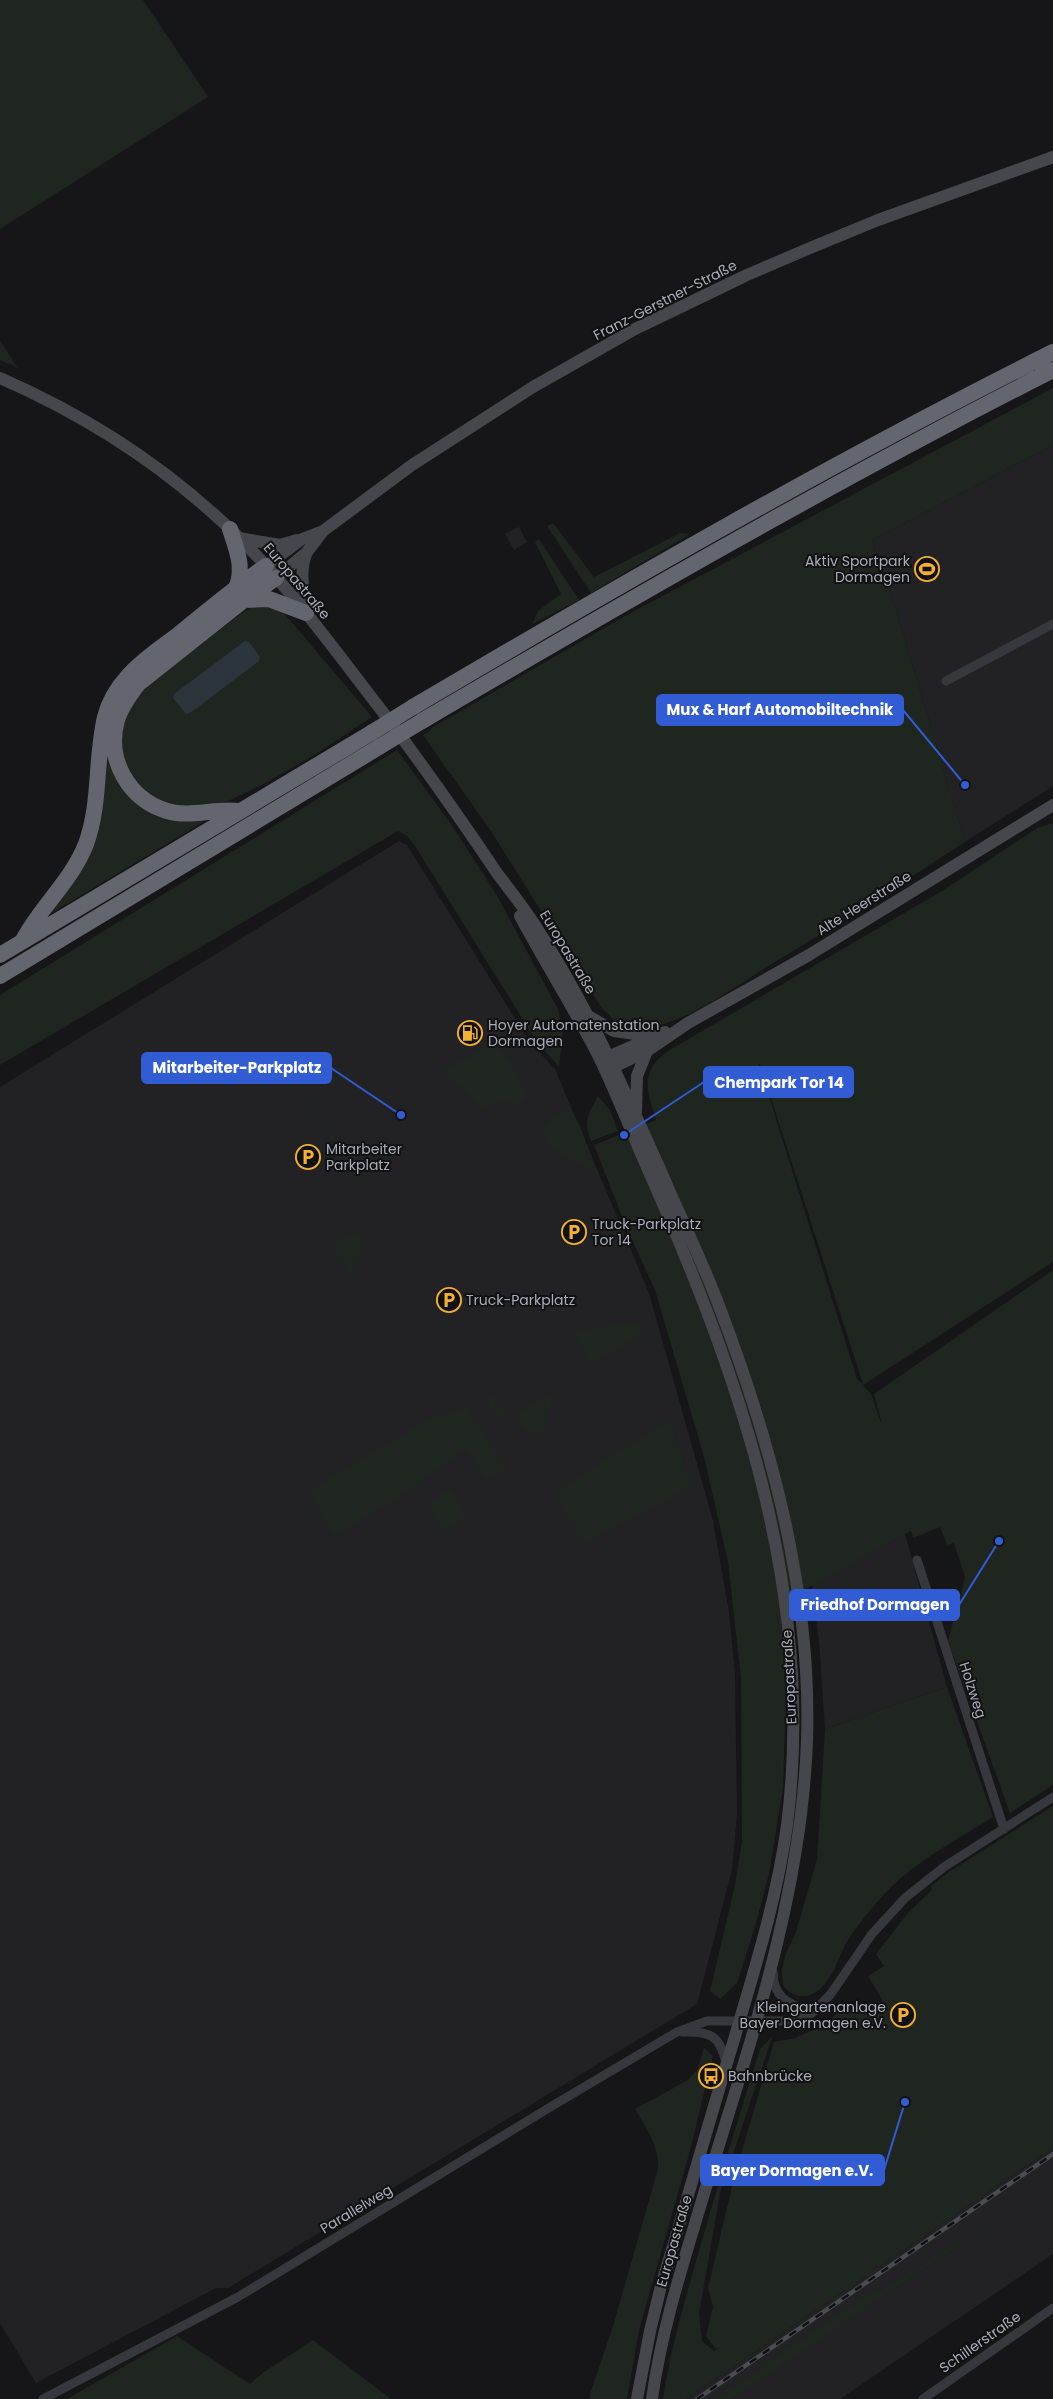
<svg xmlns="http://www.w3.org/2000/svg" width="1053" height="2399" font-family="Poppins,sans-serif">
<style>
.built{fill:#222225}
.green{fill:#1e261f;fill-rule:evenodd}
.water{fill:#2c353c}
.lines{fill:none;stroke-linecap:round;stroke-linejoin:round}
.street{stroke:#37383d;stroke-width:9}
.secondary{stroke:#45474d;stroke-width:12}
.highway{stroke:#63666e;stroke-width:16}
.rail-casing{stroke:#4a4c52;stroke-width:4.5}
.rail{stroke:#111113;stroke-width:2.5;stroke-dasharray:8;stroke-linecap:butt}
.highway-bridge{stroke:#63666e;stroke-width:16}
.labels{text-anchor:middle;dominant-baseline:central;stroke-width:4;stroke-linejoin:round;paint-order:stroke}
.street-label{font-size:14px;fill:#a8adb8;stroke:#111113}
.poi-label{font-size:14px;fill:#a8adb8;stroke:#111113;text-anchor:start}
.leader{fill:none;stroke:#325cd3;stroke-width:2}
.callout-dot{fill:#325cd3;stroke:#111113;stroke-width:2}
.callout{fill:#325cd3;stroke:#325cd3;stroke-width:2}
.callout-label{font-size:15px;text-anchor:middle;font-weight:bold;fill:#fff}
</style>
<rect width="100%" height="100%" fill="#161618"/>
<path class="built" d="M 1053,445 L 1053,786 L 965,842 L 897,613 L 872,540 Z
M 519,527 L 527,542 L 514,550 L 505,534 Z
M 399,841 L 407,845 L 529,1041 L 555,1069 L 649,1293 L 713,1521 L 729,1612 L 735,1675 L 736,1748 L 737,1814 L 732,1870 L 697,2004 L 228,2288 L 216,2288 L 36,2383 L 0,2323 L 0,1087 Z
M 905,1534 L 947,1687 L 825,1729 L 819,1641 L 812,1584 Z
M 1053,2148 L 1053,2254 L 840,2399 L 686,2399 Z"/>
<path class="green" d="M 0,0 L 143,0 L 208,97 L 0,229 Z
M 0,341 L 18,368 L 0,360 Z
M 1053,388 L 1053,445 L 872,540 L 897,613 L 965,842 C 902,883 839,924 775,962 C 730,989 678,1032 623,1030 L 623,1024 L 612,1018 L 601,1007 L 491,831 L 423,735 L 431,730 L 431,728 L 625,616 Z
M 553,523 L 594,577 L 680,533 L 690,534 L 591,593 L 547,526 Z
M 539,539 L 579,600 L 532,624 L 538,611 L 561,594 L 535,542 Z
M 264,604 L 284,613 L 372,717 L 319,752 L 264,784 L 220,805 L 199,809 L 153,801 L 122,766 L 121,720 L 144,687 L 245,611 L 253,606 Z
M 113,717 L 135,798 L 215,815 L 43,918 L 81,867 Z
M 397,750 L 453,827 L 496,894 L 558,1009 L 563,1034 L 559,1067 L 535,1039 L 415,846 L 407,836 L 398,831 L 0,1065 L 0,995 Z
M 1053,823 L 1053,1262 L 863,1385 L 871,1394 L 883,1428 L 874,1394 L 1053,1270 L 1053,1785 L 1010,1813 L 948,1641 L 965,1577 L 954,1543 L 947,1545 L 940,1527 L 913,1538 L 911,1531 L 780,1603 L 786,1694 L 783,1788 L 769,1874 L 754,1930 L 737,1983 L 720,1999 L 710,1991 L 735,1885 L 742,1841 L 741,1678 L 728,1562 L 704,1457 L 655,1290 L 626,1227 L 594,1145 L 656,1120 C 647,1090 639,1072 668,1051 L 942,891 L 1037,828 ZM 759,1064 L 760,1064 L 863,1384 L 857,1379 Z
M 491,1044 C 509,1053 520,1076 527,1094 L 524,1101 L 516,1104 L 498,1102 L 482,1108 L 442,1071 Z
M 306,1092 L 366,1189 L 363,1190 L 304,1093 Z
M 598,1096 L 610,1110 L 618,1131 L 591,1141 C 583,1121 588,1115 598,1096 Z
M 570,1107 L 580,1126 L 598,1174 C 585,1166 538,1147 543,1130 C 547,1119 562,1112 570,1107 Z
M 357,1234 L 365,1237 C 361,1252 354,1262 351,1277 L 333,1250 C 336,1239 346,1235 357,1234 Z
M 627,1323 L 637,1324 L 644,1331 L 641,1335 L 591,1364 L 572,1332 Z
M 553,1392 L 545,1427 L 541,1433 C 526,1435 521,1426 515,1414 Z
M 488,1395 L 498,1400 L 506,1412 L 496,1418 C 491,1411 487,1405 488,1395 Z
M 468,1407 L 507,1469 L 486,1481 L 466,1449 L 393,1501 L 334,1536 L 309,1493 L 310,1490 L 431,1418 Z
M 669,1420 L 691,1487 L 582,1545 L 554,1492 Z
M 451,1489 L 468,1517 L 443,1532 L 426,1504 Z
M 947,1687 L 993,1817 C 958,1839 918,1860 889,1889 C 875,1904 859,1923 848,1940 C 838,1956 833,1981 816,1992 C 805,2000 790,1996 783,1985 L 782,1971 L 785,1956 L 796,1932 L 817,1859 L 825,1729 Z
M 1053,1806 L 1053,2148 L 686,2399 L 663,2399 C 670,2352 683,2307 696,2261 C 716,2190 738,2120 760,2049 L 772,2037 L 720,2193 L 699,2314 L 702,2341 L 714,2351 L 719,2348 L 716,2349 L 706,2336 L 713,2307 L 708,2288 L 735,2174 L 774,2042 L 795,2038 L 823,2026 L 840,2011 L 852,2006 L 883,2001 L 868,1976 L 884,1966 L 876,1954 L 908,1913 L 932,1890 L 930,1887 L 949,1872 Z
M 704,2048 L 713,2056 L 690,2151 L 639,2330 L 627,2399 L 590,2399 L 590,2394 L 613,2326 L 658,2169 C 660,2147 646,2128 635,2109 L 688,2080 L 697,2070 Z
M 980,2227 L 982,2229 L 732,2399 L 716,2399 L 874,2290 L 878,2294 Z
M 177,2336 L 250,2384 L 264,2372 L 313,2340 L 391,2399 L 67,2399 Z"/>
<path class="water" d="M 245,641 L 249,642 L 260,657 L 259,661 L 190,713 L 186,714 L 173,698 L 174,694 Z"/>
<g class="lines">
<path class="street" d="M 946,681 L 1053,624
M 917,1560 L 1004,1829
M 773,1972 C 773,1999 790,2004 812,2013
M 682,2032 C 710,2031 720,2035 726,2063
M 43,2399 L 238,2297 L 552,2106 L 677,2032 L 707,2021 L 790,2021 L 812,2013 L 830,1995 L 872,1934 L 905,1898 L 944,1867 L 1053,1797
M 923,2399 L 1053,2308"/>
<path class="secondary" d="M 0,378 C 78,412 153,459 216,516 C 280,573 330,644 382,711 C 422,764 460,818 497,873 C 511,892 526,910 538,930 C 587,1005 623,1087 660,1169 C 678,1212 699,1254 716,1298 C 770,1438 812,1590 807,1741 C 801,1903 746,2053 700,2207 C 681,2270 661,2333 652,2399
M 239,538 L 280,545 L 297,540
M 266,566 L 302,539 L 323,531
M 276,578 L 307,552 L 323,531 L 412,465 L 533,387 L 635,329 L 747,275 L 810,248 L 878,220 L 1053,157
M 306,613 C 305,592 298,573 307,552
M 520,916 C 545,963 574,1008 598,1055 C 618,1096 634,1139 653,1181 C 743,1385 816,1599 787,1825 C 777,1899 754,1971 733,2043 C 708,2124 686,2205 661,2286 L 650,2331 L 637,2399
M 590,1017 L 614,1031 L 650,1036
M 601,1060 L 665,1032
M 607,1070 L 647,1051 L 688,1023 L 809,955 L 1053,805
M 636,1112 L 637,1076 L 647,1051"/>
<path class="highway" d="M 230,529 C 236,548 245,568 236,588
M 244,600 L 269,599 L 306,613
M 413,707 C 623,583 835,461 1053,352
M 422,721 C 630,599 838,479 1053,370
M 239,811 C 214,808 191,818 167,811 C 128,799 106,759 117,720 C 121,706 130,695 138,684 L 244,600 L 276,578
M 22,942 C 40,907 71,882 86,844 C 101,803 95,759 105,717 C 109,701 118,687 129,675 C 143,659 162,647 179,634 C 207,611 236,587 266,566
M 0,955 L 371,733
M 0,976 L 379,747"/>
<defs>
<path id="rail" d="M 697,2399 L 1053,2154"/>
</defs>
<use href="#rail" class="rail-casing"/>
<use href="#rail" class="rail"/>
<path class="highway-bridge" d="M 371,733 L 413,707
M 379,747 L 422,721"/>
</g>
<defs>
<symbol id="stadium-ring" viewBox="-11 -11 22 22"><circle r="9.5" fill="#111113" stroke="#f2b134" stroke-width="1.5"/><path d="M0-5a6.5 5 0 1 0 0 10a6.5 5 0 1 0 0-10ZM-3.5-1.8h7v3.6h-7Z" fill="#f2b134"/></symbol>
<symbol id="fuel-ring" viewBox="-11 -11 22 22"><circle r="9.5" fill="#111113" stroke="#f2b134" stroke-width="1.5"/><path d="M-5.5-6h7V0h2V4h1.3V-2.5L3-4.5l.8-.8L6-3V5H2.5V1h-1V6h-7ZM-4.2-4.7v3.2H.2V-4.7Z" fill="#f2b134"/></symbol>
<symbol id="parking-ring" viewBox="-11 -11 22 22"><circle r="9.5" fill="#111113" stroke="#f2b134" stroke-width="1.5"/><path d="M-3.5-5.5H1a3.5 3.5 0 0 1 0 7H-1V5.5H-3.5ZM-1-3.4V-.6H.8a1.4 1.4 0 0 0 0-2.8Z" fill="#f2b134"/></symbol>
<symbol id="bus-ring" viewBox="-11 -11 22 22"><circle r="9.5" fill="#111113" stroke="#f2b134" stroke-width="1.5"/><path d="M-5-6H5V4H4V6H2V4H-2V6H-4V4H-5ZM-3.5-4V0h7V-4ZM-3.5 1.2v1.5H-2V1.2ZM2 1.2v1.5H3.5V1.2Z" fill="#f2b134"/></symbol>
</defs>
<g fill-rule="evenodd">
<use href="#stadium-ring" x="913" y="555" width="28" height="28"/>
<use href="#fuel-ring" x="456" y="1019" width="28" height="28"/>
<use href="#parking-ring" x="294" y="1143" width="28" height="28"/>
<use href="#parking-ring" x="560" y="1218" width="28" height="28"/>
<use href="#parking-ring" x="435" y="1286" width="28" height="28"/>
<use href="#parking-ring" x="889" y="2001" width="28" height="28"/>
<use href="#bus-ring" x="697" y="2062" width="28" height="28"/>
</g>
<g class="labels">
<g class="street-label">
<text transform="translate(665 300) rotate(-27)">Franz-Gerstner-Straße</text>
<text transform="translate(297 581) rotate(50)">Europastraße</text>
<text transform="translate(864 903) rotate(-32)">Alte Heerstraße</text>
<text transform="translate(568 952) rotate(59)">Europastraße</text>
<text transform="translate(789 1677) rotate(-93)">Europastraße</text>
<text transform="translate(973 1690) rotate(72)">Holzweg</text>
<text transform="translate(356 2209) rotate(-31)">Parallelweg</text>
<text transform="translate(674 2241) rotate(-74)">Europastraße</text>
<text transform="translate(980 2342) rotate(-35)">Schillerstraße</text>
</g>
<g class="poi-label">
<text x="910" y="561" text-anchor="end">Aktiv Sportpark<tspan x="910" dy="16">Dormagen</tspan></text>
<text x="488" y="1025">Hoyer Automatenstation<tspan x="488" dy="16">Dormagen</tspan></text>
<text x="326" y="1149">Mitarbeiter<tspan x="326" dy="16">Parkplatz</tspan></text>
<text x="592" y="1224">Truck-Parkplatz<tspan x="592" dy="16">Tor 14</tspan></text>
<text x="466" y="1300">Truck-Parkplatz</text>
<text x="886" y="2007" text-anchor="end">Kleingartenanlage<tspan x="886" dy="16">Bayer Dormagen e.V.</tspan></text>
<text x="728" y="2076">Bahnbrücke</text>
</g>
</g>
<path class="leader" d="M965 785L903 710M401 1115L331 1068M624 1135L704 1082M999 1541L959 1605M905 2102L884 2170"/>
<g class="callout-dot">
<circle cx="965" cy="785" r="5"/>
<circle cx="401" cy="1115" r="5"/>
<circle cx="624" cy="1135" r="5"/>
<circle cx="999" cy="1541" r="5"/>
<circle cx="905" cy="2102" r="5"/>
</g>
<g class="callout">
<rect x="657" y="695" width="246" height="30" rx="5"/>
<rect x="142" y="1053" width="189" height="30" rx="5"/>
<rect x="704" y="1067" width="149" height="30" rx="5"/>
<rect x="790" y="1590" width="169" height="30" rx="5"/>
<rect x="701" y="2155" width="183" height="30" rx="5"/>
</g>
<g class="callout-label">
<text x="780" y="715">Mux &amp; Harf Automobiltechnik</text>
<text x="237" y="1073">Mitarbeiter-Parkplatz</text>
<text x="779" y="1088">Chempark Tor 14</text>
<text x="875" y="1610">Friedhof Dormagen</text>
<text x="792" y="2176">Bayer Dormagen e.V.</text>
</g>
</svg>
